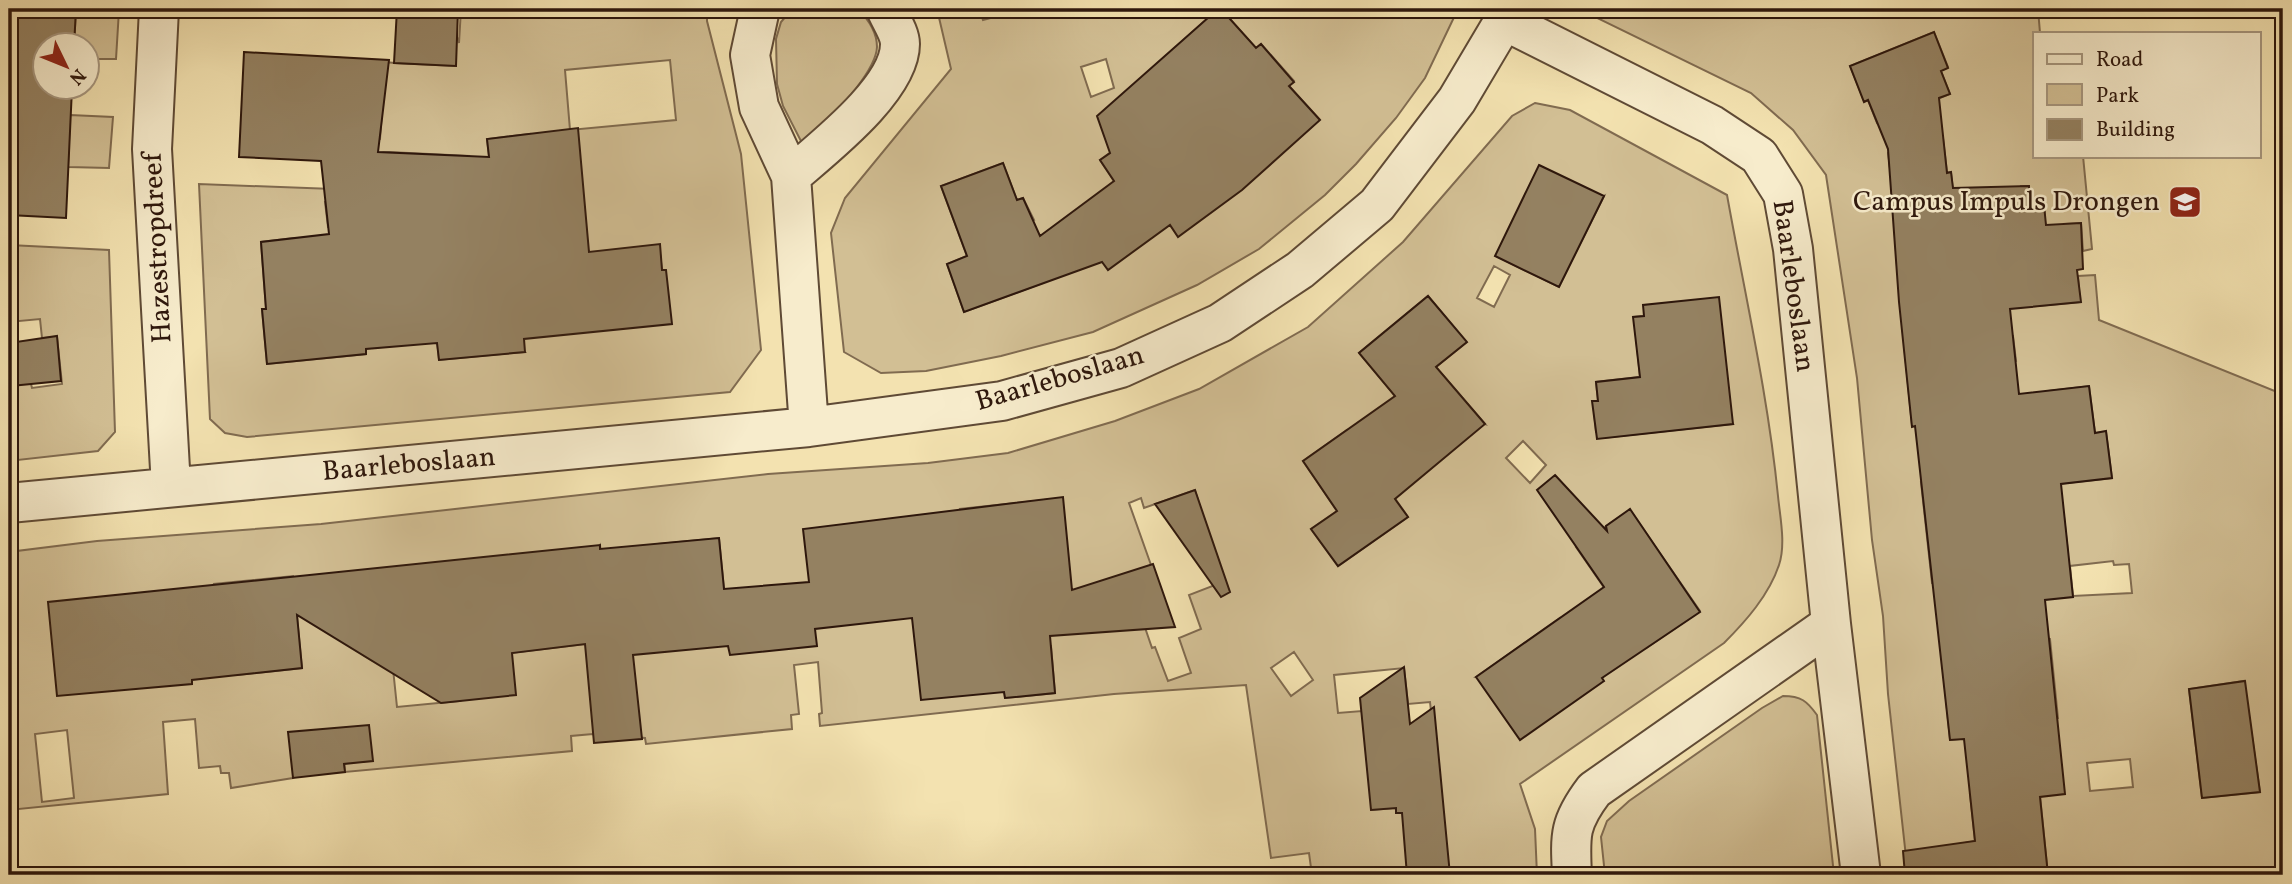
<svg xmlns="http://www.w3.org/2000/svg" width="2292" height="884" font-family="Vollkorn,serif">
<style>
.green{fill:#d2bf94;stroke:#806b50;stroke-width:2;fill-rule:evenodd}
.building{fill:#948161;stroke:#2e170c;stroke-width:2}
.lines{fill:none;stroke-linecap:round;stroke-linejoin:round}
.minor-casing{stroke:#5f4a35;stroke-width:42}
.minor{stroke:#f7eccc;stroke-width:38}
.labels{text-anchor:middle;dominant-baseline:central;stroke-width:5;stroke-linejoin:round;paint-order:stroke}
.poi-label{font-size:28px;fill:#2e170c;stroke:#f7eccc;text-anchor:end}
.street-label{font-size:28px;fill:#2e170c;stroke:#f7eccc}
</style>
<rect width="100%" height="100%" fill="#f3e2b0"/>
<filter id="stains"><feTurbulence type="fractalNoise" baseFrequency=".00286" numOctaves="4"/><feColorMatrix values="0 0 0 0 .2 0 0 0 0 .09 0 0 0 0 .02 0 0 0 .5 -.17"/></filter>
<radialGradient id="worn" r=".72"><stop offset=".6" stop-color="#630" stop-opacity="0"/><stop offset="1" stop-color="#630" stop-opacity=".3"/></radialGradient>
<path class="green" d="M 461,9 L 707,9 L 707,21 L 741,154 L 761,350 L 730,392 L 247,437 L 225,433 L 210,419 L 199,184 L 386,191 L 470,156 L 389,152 L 316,157 L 380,139 L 384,85 L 332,82 L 333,57 L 395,63 L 456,66 L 456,34 L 459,43 ZM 670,60 L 676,120 L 570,130 L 565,70 ZM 529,134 L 492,181 L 487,139 ZM 393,195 L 359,224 L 328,227 L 325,202 ZM 294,238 L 366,349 L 366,354 L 267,364 L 262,309 L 266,309 L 261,242 ZM 427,239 L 525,352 L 524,352 L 439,360 ZM 659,245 L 662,270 L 666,270 L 579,277 Z
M 792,9 L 858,9 C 868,19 877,33 877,47 C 876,75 823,125 804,147 L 783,106 L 777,84 L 776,39 L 781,22 Z
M 937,9 L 979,9 L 983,20 L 1024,9 L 1218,9 L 1158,63 L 1320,120 L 1289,86 L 1294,81 L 1261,44 L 1256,48 L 1221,9 L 1375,9 L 1389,16 L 1393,9 L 1458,9 L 1425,78 L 1396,118 L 1356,164 L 1325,195 L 1259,249 L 1197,285 L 1093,332 L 1001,356 L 926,371 L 881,373 L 844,352 L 831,233 L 845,198 L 951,69 ZM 1106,59 L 1114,88 L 1091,97 L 1081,67 ZM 1134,135 L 1178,236 L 1170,225 L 1114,181 L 1100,160 ZM 1003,163 L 1017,200 L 1023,198 L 1034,220 L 1022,224 L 1043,283 L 964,312 L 947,264 L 967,256 L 941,186 Z
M 1584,9 L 2038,9 L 2040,33 L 2035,33 L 2035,156 L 2083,156 L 2092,249 L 2083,251 L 2081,223 L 2064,224 L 2065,240 L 2050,242 L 2051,259 L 2067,259 L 2067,277 L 1962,289 L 2025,283 L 2028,307 L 2080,302 L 2078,276 L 2095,275 L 2099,320 L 2277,392 L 2283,381 L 2283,875 L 2160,875 L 2159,872 L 2115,875 L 2048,875 L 2039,786 L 1970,794 L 1975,841 L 1959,844 L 1962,875 L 1908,875 L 1888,694 L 1883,616 L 1872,540 L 1857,378 L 1826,175 L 1793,130 L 1751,93 L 1593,16 ZM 1934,32 L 1948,67 L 1941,71 L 1950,94 L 1877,123 L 1868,100 L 1864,101 L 1850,66 ZM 1943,138 L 1947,172 L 1891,176 L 1888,153 L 1900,145 ZM 1951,172 L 1954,201 L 1982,199 L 1982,195 L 2007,193 L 2008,201 L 2022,200 L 2021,186 L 2028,186 L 2030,205 L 2044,205 L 2045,223 L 2032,224 L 2034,256 L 1897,266 L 1891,177 ZM 1978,314 L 1982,339 L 2013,336 L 2016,361 L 1984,365 L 1989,418 L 1912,426 L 1902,323 ZM 2089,386 L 2095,433 L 2106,432 L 2112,478 L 2058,484 L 2047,391 ZM 1977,449 L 1980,475 L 2003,472 L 2006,499 L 2039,495 L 2042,520 L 2064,517 L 2068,553 L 2018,559 L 2019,574 L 1932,583 L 1921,482 L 1933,480 L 1931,453 ZM 2113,561 L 2114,565 L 2129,564 L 2132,593 L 2073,596 L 2070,566 ZM 2021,631 L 2023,641 L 2050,639 L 2058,718 L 2031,721 L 2034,762 L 1987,767 L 1983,737 L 1950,740 L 1940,639 ZM 2244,681 L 2260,792 L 2202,798 L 2189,689 ZM 2130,759 L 2133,787 L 2090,791 L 2087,763 Z
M 76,10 L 119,10 L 116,59 L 88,59 L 88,46 L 74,46 Z
M 1535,103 L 1570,110 L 1727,195 C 1745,295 1768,395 1778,496 C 1780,517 1786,544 1779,565 C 1769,595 1746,621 1724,643 L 1520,784 L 1535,829 L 1537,875 L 1476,875 L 1475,868 L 1407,875 L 1312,875 L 1309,853 L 1271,858 L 1246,685 L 1114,694 L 820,726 L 819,714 L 822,713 L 818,662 L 794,665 L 799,714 L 791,715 L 792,729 L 646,744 L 645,738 L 593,734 L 571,736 L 572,751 L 345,772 L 342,735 L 293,778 L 231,788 L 229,773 L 221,773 L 220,766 L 199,768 L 195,719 L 163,722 L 168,794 L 9,810 L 9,552 L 97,541 L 321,524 L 768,474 L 928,463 L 1008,453 L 1115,421 L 1199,389 L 1308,327 L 1403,242 L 1512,116 ZM 1604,196 L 1559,287 L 1496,256 ZM 1494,266 L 1510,275 L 1494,307 L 1477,298 ZM 1428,296 L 1466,342 L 1436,367 L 1485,424 L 1396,397 L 1359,353 ZM 1644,316 L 1733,424 L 1603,438 L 1602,432 L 1596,432 L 1593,401 L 1598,401 L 1596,382 L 1640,377 L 1634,317 ZM 1347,430 L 1408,517 L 1338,566 L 1311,529 L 1337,511 L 1303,461 ZM 1523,441 L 1546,465 L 1530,483 L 1506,458 ZM 1195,490 L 1223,582 L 1189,595 L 1201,629 L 1179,638 L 1191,673 L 1168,681 L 1155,647 L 1152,648 L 1140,613 L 1151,565 L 1129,503 L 1141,498 L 1144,508 ZM 1063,498 L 965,565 L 960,509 ZM 1630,510 L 1700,611 L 1646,648 L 1576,547 ZM 719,538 L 724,589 L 658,544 ZM 600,545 L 610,641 L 510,653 ZM 293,576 L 302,668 L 237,675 L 218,624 L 214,584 ZM 1560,618 L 1603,681 L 1476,677 ZM 361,639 L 459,701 L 397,707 L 392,659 L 373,661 L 363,655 ZM 1051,646 L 1055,693 L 1005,698 L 1000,651 ZM 1294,652 L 1313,680 L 1291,696 L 1271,668 ZM 1404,668 L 1408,704 L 1430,702 L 1434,739 L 1425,811 L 1397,813 L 1396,808 L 1372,810 L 1362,711 L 1338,713 L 1334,675 ZM 67,730 L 74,798 L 42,802 L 35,734 Z
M 70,115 L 113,117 L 109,168 L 68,167 Z
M 9,245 L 109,250 L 115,432 L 98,451 L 9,461 L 9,384 L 31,384 L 32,388 L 62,384 L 57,337 L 42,338 L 40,319 L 9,322 Z
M 1783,696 C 1801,696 1807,701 1817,715 L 1834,875 L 1605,875 L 1601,837 L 1607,821 L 1629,801 L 1762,708 Z"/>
<path class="building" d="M 9,9 L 76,9 L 74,46 L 46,46 L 46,88 L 72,88 L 66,218 L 9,215 Z
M 397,9 L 458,9 L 456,66 L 394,63 Z
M 1218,9 L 1221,9 L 1256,48 L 1261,44 L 1294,82 L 1289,86 L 1320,120 L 1242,190 L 1178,237 L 1170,225 L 1108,270 L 1102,262 L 964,312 L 947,264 L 967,256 L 941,186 L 1003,163 L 1017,200 L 1023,198 L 1040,236 L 1114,181 L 1100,160 L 1110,153 L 1097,116 Z
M 1934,32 L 1948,68 L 1941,71 L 1950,94 L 1939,98 L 1947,173 L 1951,172 L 1953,188 L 2029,186 L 2030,205 L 2044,205 L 2046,225 L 2081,223 L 2083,269 L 2077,270 L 2081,302 L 2010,309 L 2019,394 L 2089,386 L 2095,433 L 2106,431 L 2112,478 L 2061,484 L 2073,597 L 2045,600 L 2065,794 L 2040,797 L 2048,875 L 1905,875 L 1903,851 L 1975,841 L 1964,739 L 1950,740 L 1915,426 L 1912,427 L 1899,302 L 1888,149 L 1868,100 L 1864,102 L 1850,66 Z
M 244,52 L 389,60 L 378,152 L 489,157 L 487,139 L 578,128 L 589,252 L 660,244 L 662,270 L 666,270 L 672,324 L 524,339 L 525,352 L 439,360 L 437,343 L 366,349 L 366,354 L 267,364 L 262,309 L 266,309 L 261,242 L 329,234 L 321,161 L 239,157 Z
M 1539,165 L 1604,196 L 1559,287 L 1495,256 Z
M 1428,296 L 1467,342 L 1436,367 L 1485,424 L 1395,499 L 1408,517 L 1338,566 L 1311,529 L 1337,511 L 1303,461 L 1395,396 L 1359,353 Z
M 1719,297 L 1733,424 L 1597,439 L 1592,401 L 1598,401 L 1596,382 L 1640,377 L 1633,317 L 1644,316 L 1643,305 Z
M 57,336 L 61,381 L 11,386 L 9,384 L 9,343 Z
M 1555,475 L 1607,531 L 1606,526 L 1630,509 L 1700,612 L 1602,678 L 1604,681 L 1520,740 L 1476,677 L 1604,587 L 1537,490 Z
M 1195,490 L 1230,592 L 1221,597 L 1155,504 Z
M 1063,497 L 1072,590 L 1153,564 L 1175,627 L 1050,636 L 1055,693 L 1005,698 L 1004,692 L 921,700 L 912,618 L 815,629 L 817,646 L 730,655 L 728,646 L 633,655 L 642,739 L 594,743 L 585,644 L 512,653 L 516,695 L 441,703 L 297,615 L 302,668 L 192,680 L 192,684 L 57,696 L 48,602 L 600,545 L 600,549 L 719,538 L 724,589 L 809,582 L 803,529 Z
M 1404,667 L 1410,724 L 1434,707 L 1450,875 L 1407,875 L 1402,813 L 1396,813 L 1396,808 L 1371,810 L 1360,698 Z
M 2245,681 L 2260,792 L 2202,798 L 2189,689 Z
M 369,725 L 373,761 L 344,764 L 345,772 L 293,778 L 288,732 Z"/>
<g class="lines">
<defs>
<path id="minor" d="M 159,9 L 152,149 L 171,487
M 760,9 L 750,55 L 759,107 L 791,176 L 809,427
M 1505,21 L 1712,125 L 1759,156 L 1783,194 L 1793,249 L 1831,624 L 1861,875
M 791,176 C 823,148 900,89 900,44 C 900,33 890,19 886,9
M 9,503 L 809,427 L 1002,401 L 1121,368 L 1220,323 L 1300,270 L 1377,205 L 1457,100 L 1511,9
M 1572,875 C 1570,835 1569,823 1594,790 L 1831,624"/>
</defs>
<use href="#minor" class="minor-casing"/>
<use href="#minor" class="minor"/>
</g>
<defs>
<symbol id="school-square" viewBox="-11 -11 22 22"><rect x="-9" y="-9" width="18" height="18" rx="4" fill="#8f2418" stroke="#f7eccc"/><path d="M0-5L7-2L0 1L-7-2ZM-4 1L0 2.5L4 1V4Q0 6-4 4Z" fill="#fff"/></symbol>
</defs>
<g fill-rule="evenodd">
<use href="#school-square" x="2166" y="183" width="38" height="38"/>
</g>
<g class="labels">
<g class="poi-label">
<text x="2160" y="202">Campus Impuls Drongen</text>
</g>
<g class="street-label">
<text transform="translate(158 248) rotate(-93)">Hazestropdreef</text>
<text transform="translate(1793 286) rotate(82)">Baarleboslaan</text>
<text transform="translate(1060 379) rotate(-16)">Baarleboslaan</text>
<text transform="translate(409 465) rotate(-5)">Baarleboslaan</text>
</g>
</g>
<rect width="2292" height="884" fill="none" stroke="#f3e2b0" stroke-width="35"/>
<rect x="10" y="10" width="2271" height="863" fill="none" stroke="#2e170c" stroke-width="3.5"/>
<rect x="18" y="18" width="2257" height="849" fill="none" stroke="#2e170c" stroke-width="2"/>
<rect x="2033" y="32" width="228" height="126" fill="#f7eccc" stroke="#a7977f" stroke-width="2"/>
<rect x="2047" y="54" width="35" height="10" fill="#f7eccc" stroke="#a7977f" stroke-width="2"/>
<text x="2096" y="66" font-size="21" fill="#2e170c">Road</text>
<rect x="2047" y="84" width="35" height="21" fill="#d2bf94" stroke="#a7977f" stroke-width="2"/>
<text x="2096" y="102" font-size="21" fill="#2e170c">Park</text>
<rect x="2047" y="119" width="35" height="21" fill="#948161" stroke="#a7977f" stroke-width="2"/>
<text x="2096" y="136" font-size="21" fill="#2e170c">Building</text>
<g transform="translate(66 66) rotate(133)"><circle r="33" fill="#f7eccc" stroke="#a7977f" stroke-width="2"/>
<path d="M0-5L12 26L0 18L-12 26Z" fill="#8f2418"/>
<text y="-10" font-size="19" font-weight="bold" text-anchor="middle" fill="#2e170c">N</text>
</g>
<rect width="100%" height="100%" filter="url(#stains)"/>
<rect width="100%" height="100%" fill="url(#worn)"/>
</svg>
